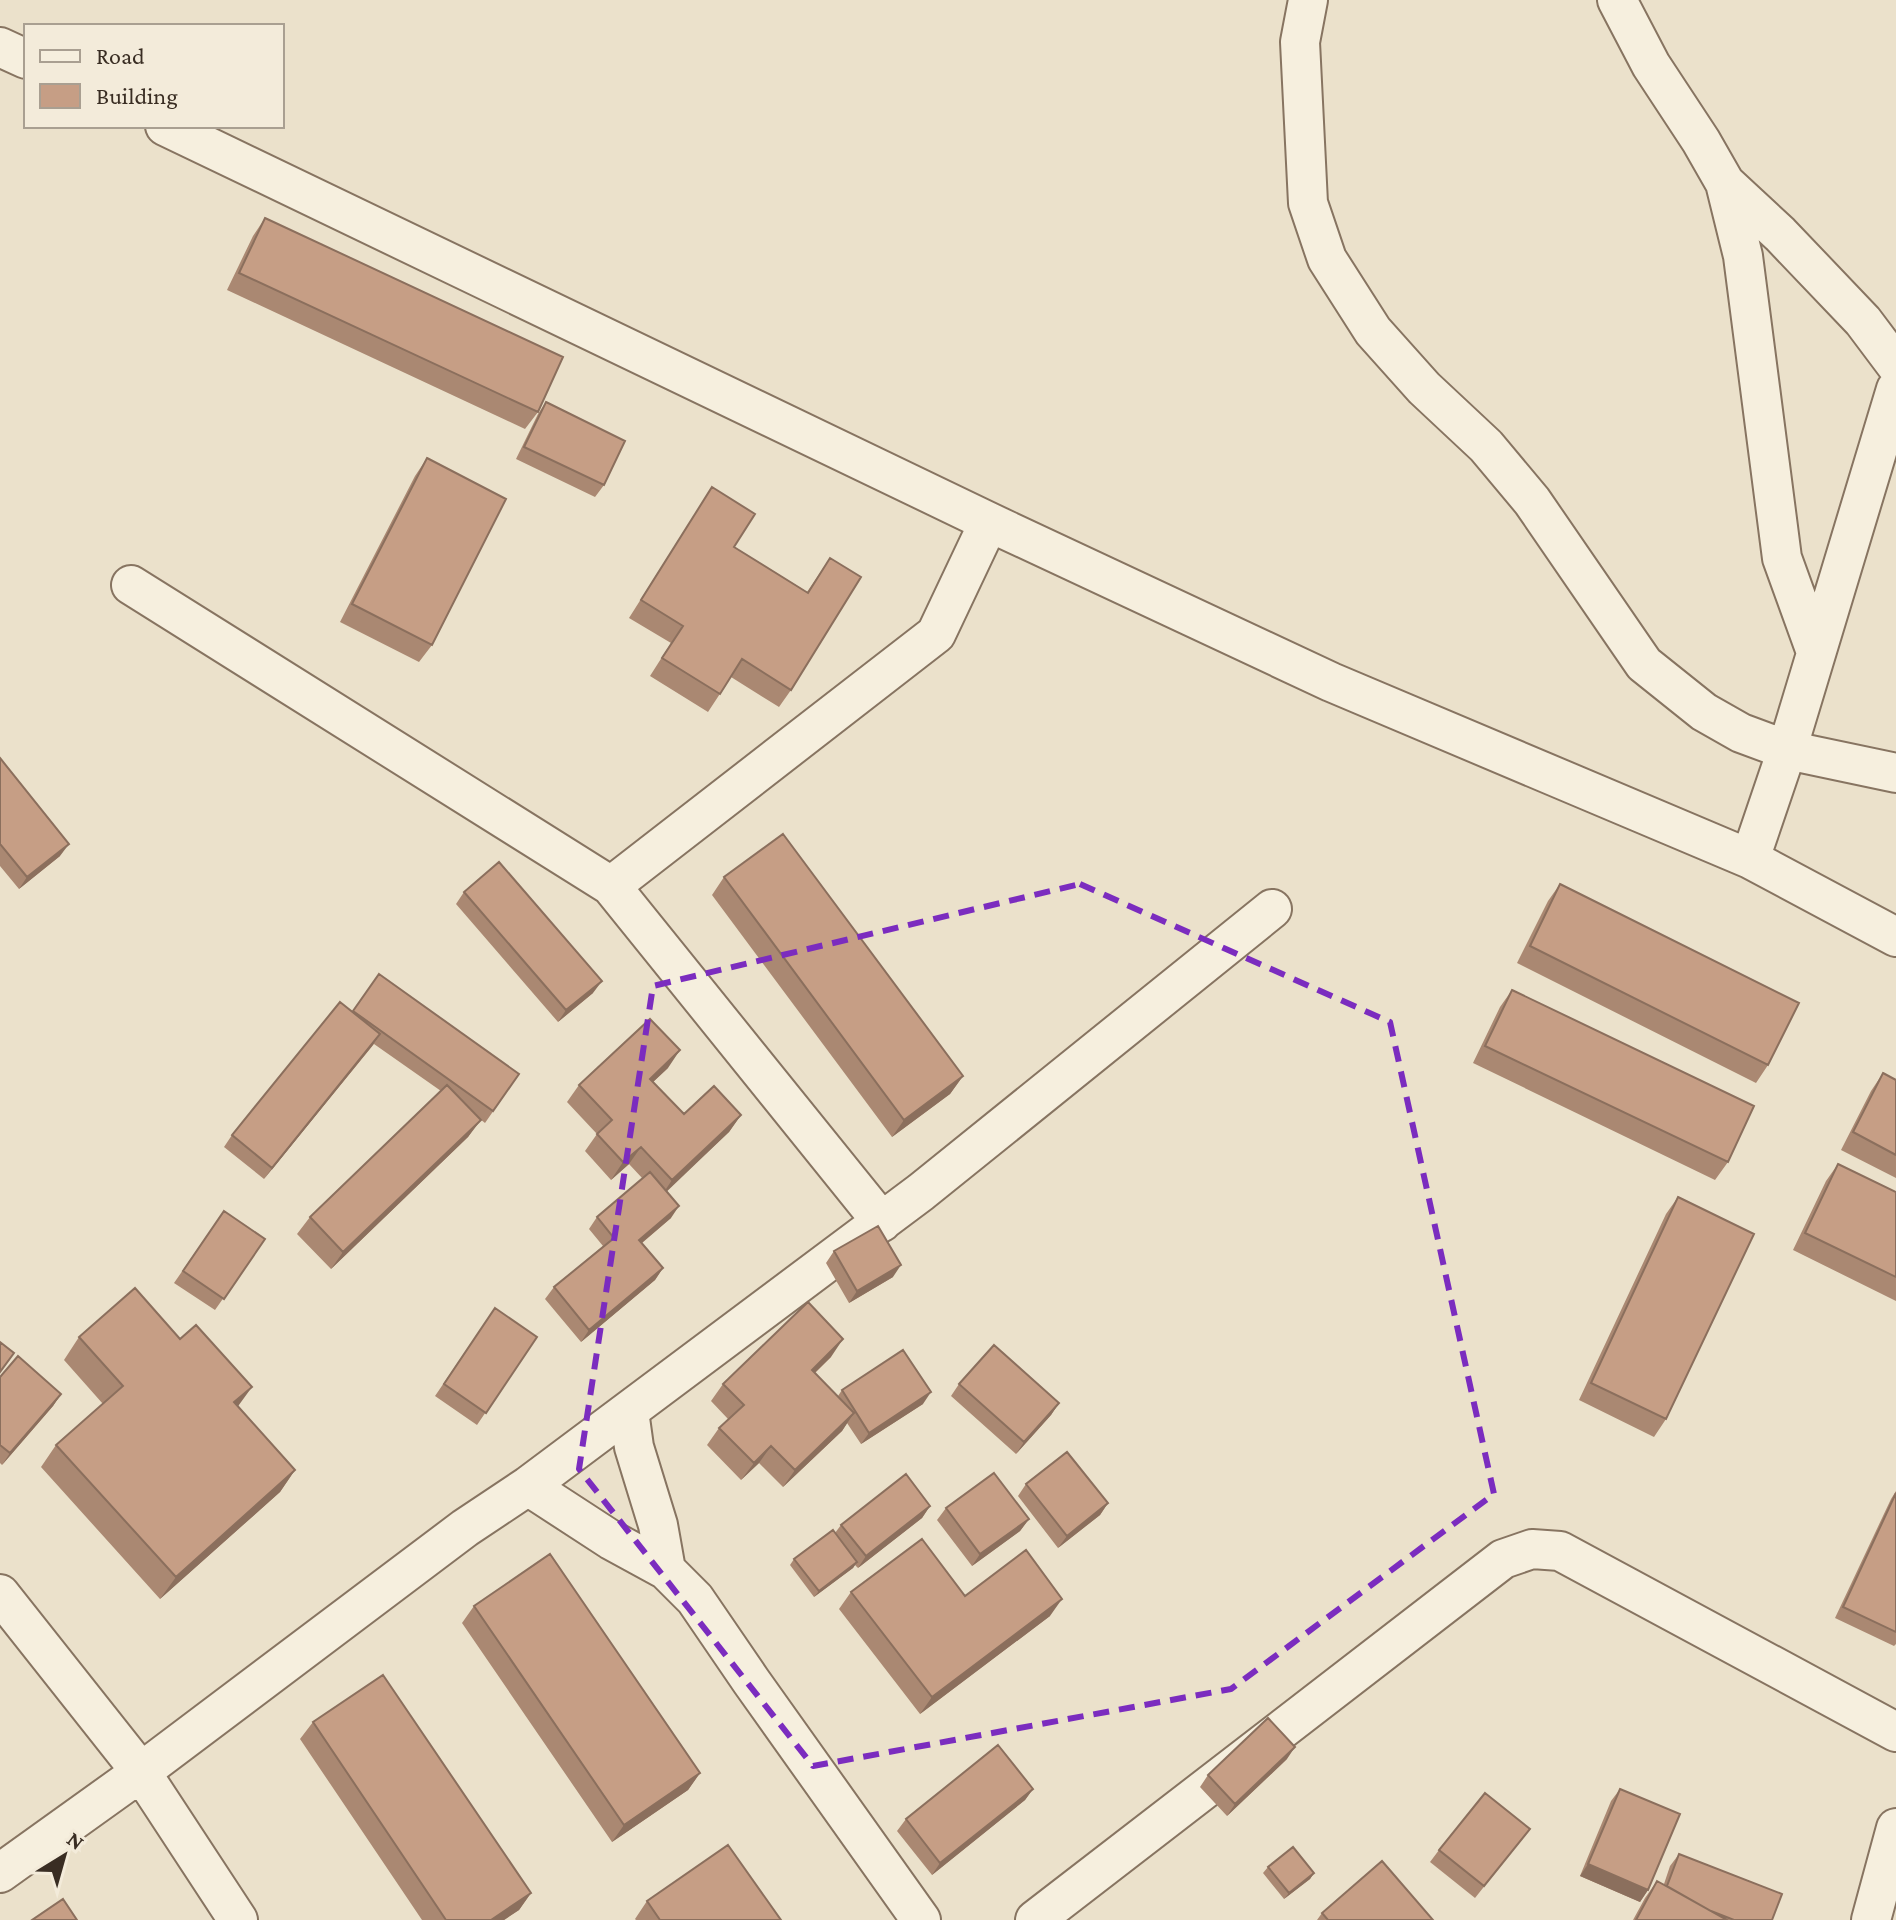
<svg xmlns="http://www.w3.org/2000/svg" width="1896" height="1920" font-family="'Crimson Pro',serif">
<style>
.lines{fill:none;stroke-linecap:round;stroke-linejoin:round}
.minor-casing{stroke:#877461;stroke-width:42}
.minor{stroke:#f6efde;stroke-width:38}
.wall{fill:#aa8872}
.shaded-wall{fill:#8b6f5d}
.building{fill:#c69e85;stroke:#8b6f5d;stroke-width:2}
.marked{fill:none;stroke:#7b2cbf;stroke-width:6;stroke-dasharray:16 10;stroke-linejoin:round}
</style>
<rect width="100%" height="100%" fill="#ebe1cb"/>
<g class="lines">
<defs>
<path id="minor" d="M 1308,0 L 1300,42 L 1308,203 L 1327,259 L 1373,331 L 1424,388 L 1486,446 L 1532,501 L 1644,664 L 1704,712 L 1741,733 L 1787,750 L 1896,773
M 1617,0 L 1651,65 L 1701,141 L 1725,183 L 1743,256 L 1782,558 L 1816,652
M 0,47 L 26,59
M 165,126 L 989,522 L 1331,682 L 1750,859 L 1896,937
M 1725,183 L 1780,234 L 1863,321 L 1896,365
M 131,585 L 611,886 L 882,1222
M 1750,859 L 1787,750 L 1896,389
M 611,886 L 936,634 L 989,522
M 629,1411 L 634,1447 L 658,1525 L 666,1570
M 528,1486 L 611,1540 L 666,1570 L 695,1599 L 751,1681 L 921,1920
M 0,1594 L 141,1772 L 238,1920
M 0,1873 L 141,1772 L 465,1528 L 528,1486 L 921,1192 L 1272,909
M 1035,1920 L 1503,1559 L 1532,1549 L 1560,1551 L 1896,1732
M 1871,1920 L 1896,1828"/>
</defs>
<use href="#minor" class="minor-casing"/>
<use href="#minor" class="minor"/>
</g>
<path class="wall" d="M 265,218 L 538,412 L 525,429 L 227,290 L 253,236 Z
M 546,402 L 604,485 L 595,497 L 516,459 L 538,414 Z
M 427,458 L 432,645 L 419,662 L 340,622 L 415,476 Z
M 712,487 L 734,547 L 807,592 L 830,558 L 791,690 L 779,707 L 731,677 L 708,712 L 650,676 L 671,643 L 629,618 Z
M 0,758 L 60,856 L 19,889 L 0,866 Z
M 724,877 L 963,1076 L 950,1094 L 892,1137 L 712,895 Z
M 1560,884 L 1768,1065 L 1756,1083 L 1517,963 L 1548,901 Z
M 464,892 L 593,993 L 558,1022 L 456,904 Z
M 379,974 L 519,1074 L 485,1123 L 480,1119 L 468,1137 L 331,1269 L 297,1234 L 310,1217 L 441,1091 L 374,1044 L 264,1179 L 224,1147 L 232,1135 L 352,1012 Z
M 1512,990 L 1728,1162 L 1715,1180 L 1473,1063 L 1500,1007 Z
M 668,1068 L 653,1082 L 684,1114 L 741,1115 L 729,1132 L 666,1191 L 671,1218 L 642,1243 L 663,1268 L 655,1280 L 581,1342 L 545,1299 L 554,1287 L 603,1246 L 589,1229 L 597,1217 L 643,1179 L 629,1164 L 611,1180 L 585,1151 L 597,1134 L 567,1102 L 579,1085 Z
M 1883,1073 L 1896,1080 L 1896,1178 L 1841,1150 L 1871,1091 Z
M 1838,1164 L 1896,1192 L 1896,1301 L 1793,1250 L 1826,1181 Z
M 1678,1197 L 1666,1419 L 1654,1437 L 1579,1400 L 1666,1214 Z
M 224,1211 L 265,1239 L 215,1310 L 174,1283 Z
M 834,1251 L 893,1277 L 849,1303 L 826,1263 Z
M 495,1308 L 537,1337 L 477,1425 L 435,1396 Z
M 79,1337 L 238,1407 L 295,1470 L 280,1492 L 160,1599 L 41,1467 L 56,1445 L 103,1404 L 64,1360 Z
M 831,1357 L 815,1373 L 838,1396 L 842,1390 L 923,1404 L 861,1444 L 847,1423 L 842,1431 L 783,1487 L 759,1463 L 741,1480 L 707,1445 L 719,1428 L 728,1419 L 711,1401 L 723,1384 Z
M 0,1377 L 61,1394 L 53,1406 L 2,1465 L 0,1463 Z
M 959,1384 L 1059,1403 L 1051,1415 L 1016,1454 L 951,1396 Z
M 1026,1484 L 1108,1503 L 1100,1515 L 1058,1548 L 1018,1496 Z
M 1896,1491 L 1896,1644 L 1894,1646 L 1835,1618 L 1891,1499 Z
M 930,1506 L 922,1518 L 858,1568 L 855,1565 L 853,1568 L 814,1597 L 790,1565 L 794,1559 L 835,1533 L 841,1525 Z
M 946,1508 L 1029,1519 L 1020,1531 L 972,1566 L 937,1520 Z
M 851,1592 L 965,1596 L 1050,1616 L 920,1714 L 839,1609 Z
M 474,1606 L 700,1773 L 688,1790 L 612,1842 L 462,1623 Z
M 313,1722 L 531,1893 L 519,1910 L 504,1920 L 422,1920 L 300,1739 Z
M 1287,1759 L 1227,1816 L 1200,1787 L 1208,1775 Z
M 1033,1789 L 1025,1800 L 932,1875 L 897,1831 L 906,1819 Z
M 1620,1789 L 1648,1890 L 1640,1902 L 1580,1876 L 1611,1801 Z
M 1530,1829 L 1475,1898 L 1430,1862 L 1439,1850 Z
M 1679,1854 L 1772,1920 L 1633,1920 L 1645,1898 L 1657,1881 L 1664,1884 L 1670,1866 Z
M 1268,1867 L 1314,1873 L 1310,1879 L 1284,1899 L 1263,1873 Z
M 647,1901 L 781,1920 L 636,1920 L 635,1919 Z
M 1322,1913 L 1433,1920 L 1317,1920 Z"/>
<path class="shaded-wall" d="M 69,844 L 60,856 L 19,889 L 27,877 Z
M 602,981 L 593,993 L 558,1022 L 566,1010 Z
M 380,1034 L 372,1046 L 264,1179 L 272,1168 Z
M 680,1050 L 668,1068 L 638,1096 L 650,1079 Z
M 963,1076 L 950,1094 L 892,1137 L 904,1120 Z
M 741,1115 L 729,1132 L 660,1198 L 672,1180 Z
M 481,1120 L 468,1137 L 331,1269 L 343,1252 Z
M 641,1147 L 629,1164 L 611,1180 L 623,1162 Z
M 679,1206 L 671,1218 L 631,1252 L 639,1240 Z
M 901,1265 L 893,1277 L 849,1303 L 857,1291 Z
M 663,1268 L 655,1280 L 581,1342 L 589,1330 Z
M 843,1339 L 831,1357 L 800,1387 L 812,1370 Z
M 252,1387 L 236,1409 L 234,1402 Z
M 931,1392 L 923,1404 L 861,1444 L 869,1433 Z
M 61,1394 L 53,1406 L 2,1465 L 10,1453 Z
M 1059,1403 L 1051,1415 L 1016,1454 L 1024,1442 Z
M 854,1413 L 842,1431 L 783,1487 L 795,1470 Z
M 771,1446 L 759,1463 L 741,1480 L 754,1463 Z
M 295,1470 L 280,1492 L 160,1599 L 176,1577 Z
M 1108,1503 L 1100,1515 L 1058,1548 L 1067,1536 Z
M 930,1506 L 922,1518 L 858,1568 L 866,1556 Z
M 1029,1519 L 1020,1531 L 972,1566 L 980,1554 Z
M 857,1562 L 853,1568 L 814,1597 L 819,1591 Z
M 1062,1599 L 1050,1616 L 920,1714 L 932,1697 Z
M 1295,1747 L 1287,1759 L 1227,1816 L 1235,1804 Z
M 700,1773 L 688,1790 L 612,1842 L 624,1825 Z
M 1033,1789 L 1025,1800 L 932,1875 L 940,1863 Z
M 1588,1864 L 1648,1890 L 1640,1902 L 1580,1876 Z
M 1314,1873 L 1310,1879 L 1284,1899 L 1289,1893 Z
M 531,1893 L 519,1910 L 504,1920 L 491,1920 Z"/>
<path class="building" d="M 265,218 L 563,357 L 538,412 L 239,273 Z
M 546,402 L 625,441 L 604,485 L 524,447 Z
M 427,458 L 506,499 L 432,645 L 352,604 Z
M 712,487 L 755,514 L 734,547 L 808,593 L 830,558 L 861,577 L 791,690 L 742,659 L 720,694 L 662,658 L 683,626 L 641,600 Z
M 0,758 L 69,844 L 27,877 L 0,844 Z
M 783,834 L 963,1076 L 904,1120 L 724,877 Z
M 499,862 L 602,981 L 566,1010 L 464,892 Z
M 1560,884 L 1799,1003 L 1768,1065 L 1530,946 Z
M 379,974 L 519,1074 L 493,1111 L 353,1011 Z
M 1512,990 L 1754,1106 L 1728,1162 L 1485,1046 Z
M 340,1002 L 380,1034 L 272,1168 L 232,1135 Z
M 650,1019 L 680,1050 L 650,1079 L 684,1114 L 714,1086 L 741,1115 L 672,1180 L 641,1147 L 623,1162 L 597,1134 L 612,1120 L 579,1085 Z
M 1883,1073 L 1896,1080 L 1896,1155 L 1853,1132 Z
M 447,1085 L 481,1120 L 343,1252 L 310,1217 Z
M 1838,1164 L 1896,1192 L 1896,1277 L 1805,1233 Z
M 650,1172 L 679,1206 L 639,1240 L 663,1268 L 589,1330 L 554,1287 L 614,1238 L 597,1217 Z
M 1678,1197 L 1754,1234 L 1666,1419 L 1591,1383 Z
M 224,1211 L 265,1239 L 224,1299 L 183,1271 Z
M 878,1226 L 901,1265 L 857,1291 L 834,1251 Z
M 135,1288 L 180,1339 L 196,1325 L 252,1387 L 234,1402 L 295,1470 L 176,1577 L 56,1445 L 123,1386 L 79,1337 Z
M 808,1302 L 843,1339 L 812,1370 L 854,1413 L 795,1470 L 771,1446 L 754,1463 L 719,1428 L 744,1405 L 723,1384 Z
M 495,1308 L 537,1337 L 486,1413 L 444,1384 Z
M 0,1342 L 14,1353 L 0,1372 Z
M 994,1345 L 1059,1403 L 1024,1442 L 959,1384 Z
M 903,1350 L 931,1392 L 869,1433 L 842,1390 Z
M 18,1356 L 61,1394 L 10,1453 L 0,1445 L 0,1377 Z
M 1067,1452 L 1108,1503 L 1067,1536 L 1026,1484 Z
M 994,1473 L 1029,1519 L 980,1554 L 946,1508 Z
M 906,1474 L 930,1506 L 866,1556 L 841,1525 Z
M 1896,1493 L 1896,1632 L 1843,1607 Z
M 833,1530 L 857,1562 L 819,1591 L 794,1559 Z
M 922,1539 L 965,1596 L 1026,1550 L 1062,1599 L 932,1697 L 851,1592 Z
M 550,1554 L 700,1773 L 624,1825 L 474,1606 Z
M 383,1675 L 531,1893 L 491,1920 L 446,1920 L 313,1722 Z
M 1268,1718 L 1295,1747 L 1235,1804 L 1208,1775 Z
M 998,1745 L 1033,1789 L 940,1863 L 906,1819 Z
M 1620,1789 L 1680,1814 L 1648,1890 L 1588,1864 Z
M 1485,1793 L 1530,1829 L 1484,1886 L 1439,1850 Z
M 728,1845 L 781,1920 L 660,1920 L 647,1901 Z
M 1293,1847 L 1314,1873 L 1289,1893 L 1268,1867 Z
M 1679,1854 L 1782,1894 L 1772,1920 L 1734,1920 L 1711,1911 L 1667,1886 Z
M 1382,1861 L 1433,1920 L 1328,1920 L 1322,1913 Z
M 1657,1881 L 1727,1920 L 1636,1920 Z
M 63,1899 L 77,1920 L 32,1920 Z"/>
<path class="marked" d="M 1080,884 L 1390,1022 L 1494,1494 L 1231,1689 L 813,1766 L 579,1469 L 653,986 Z"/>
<rect x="24" y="24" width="260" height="104" fill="#f3ebda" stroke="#a99f91" stroke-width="2"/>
<rect x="40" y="50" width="40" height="12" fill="#f6efde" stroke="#a99f91" stroke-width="2"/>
<text x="96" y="64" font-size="24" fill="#392d23">Road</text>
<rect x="40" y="84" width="40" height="24" fill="#c69e85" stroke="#a99f91" stroke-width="2"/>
<text x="96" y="104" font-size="24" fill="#392d23">Building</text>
<g transform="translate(64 1856) rotate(37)" stroke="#f3ebda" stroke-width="6" paint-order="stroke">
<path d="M0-6L14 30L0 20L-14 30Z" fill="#392d23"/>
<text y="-12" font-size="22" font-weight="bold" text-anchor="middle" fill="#392d23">N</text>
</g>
</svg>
